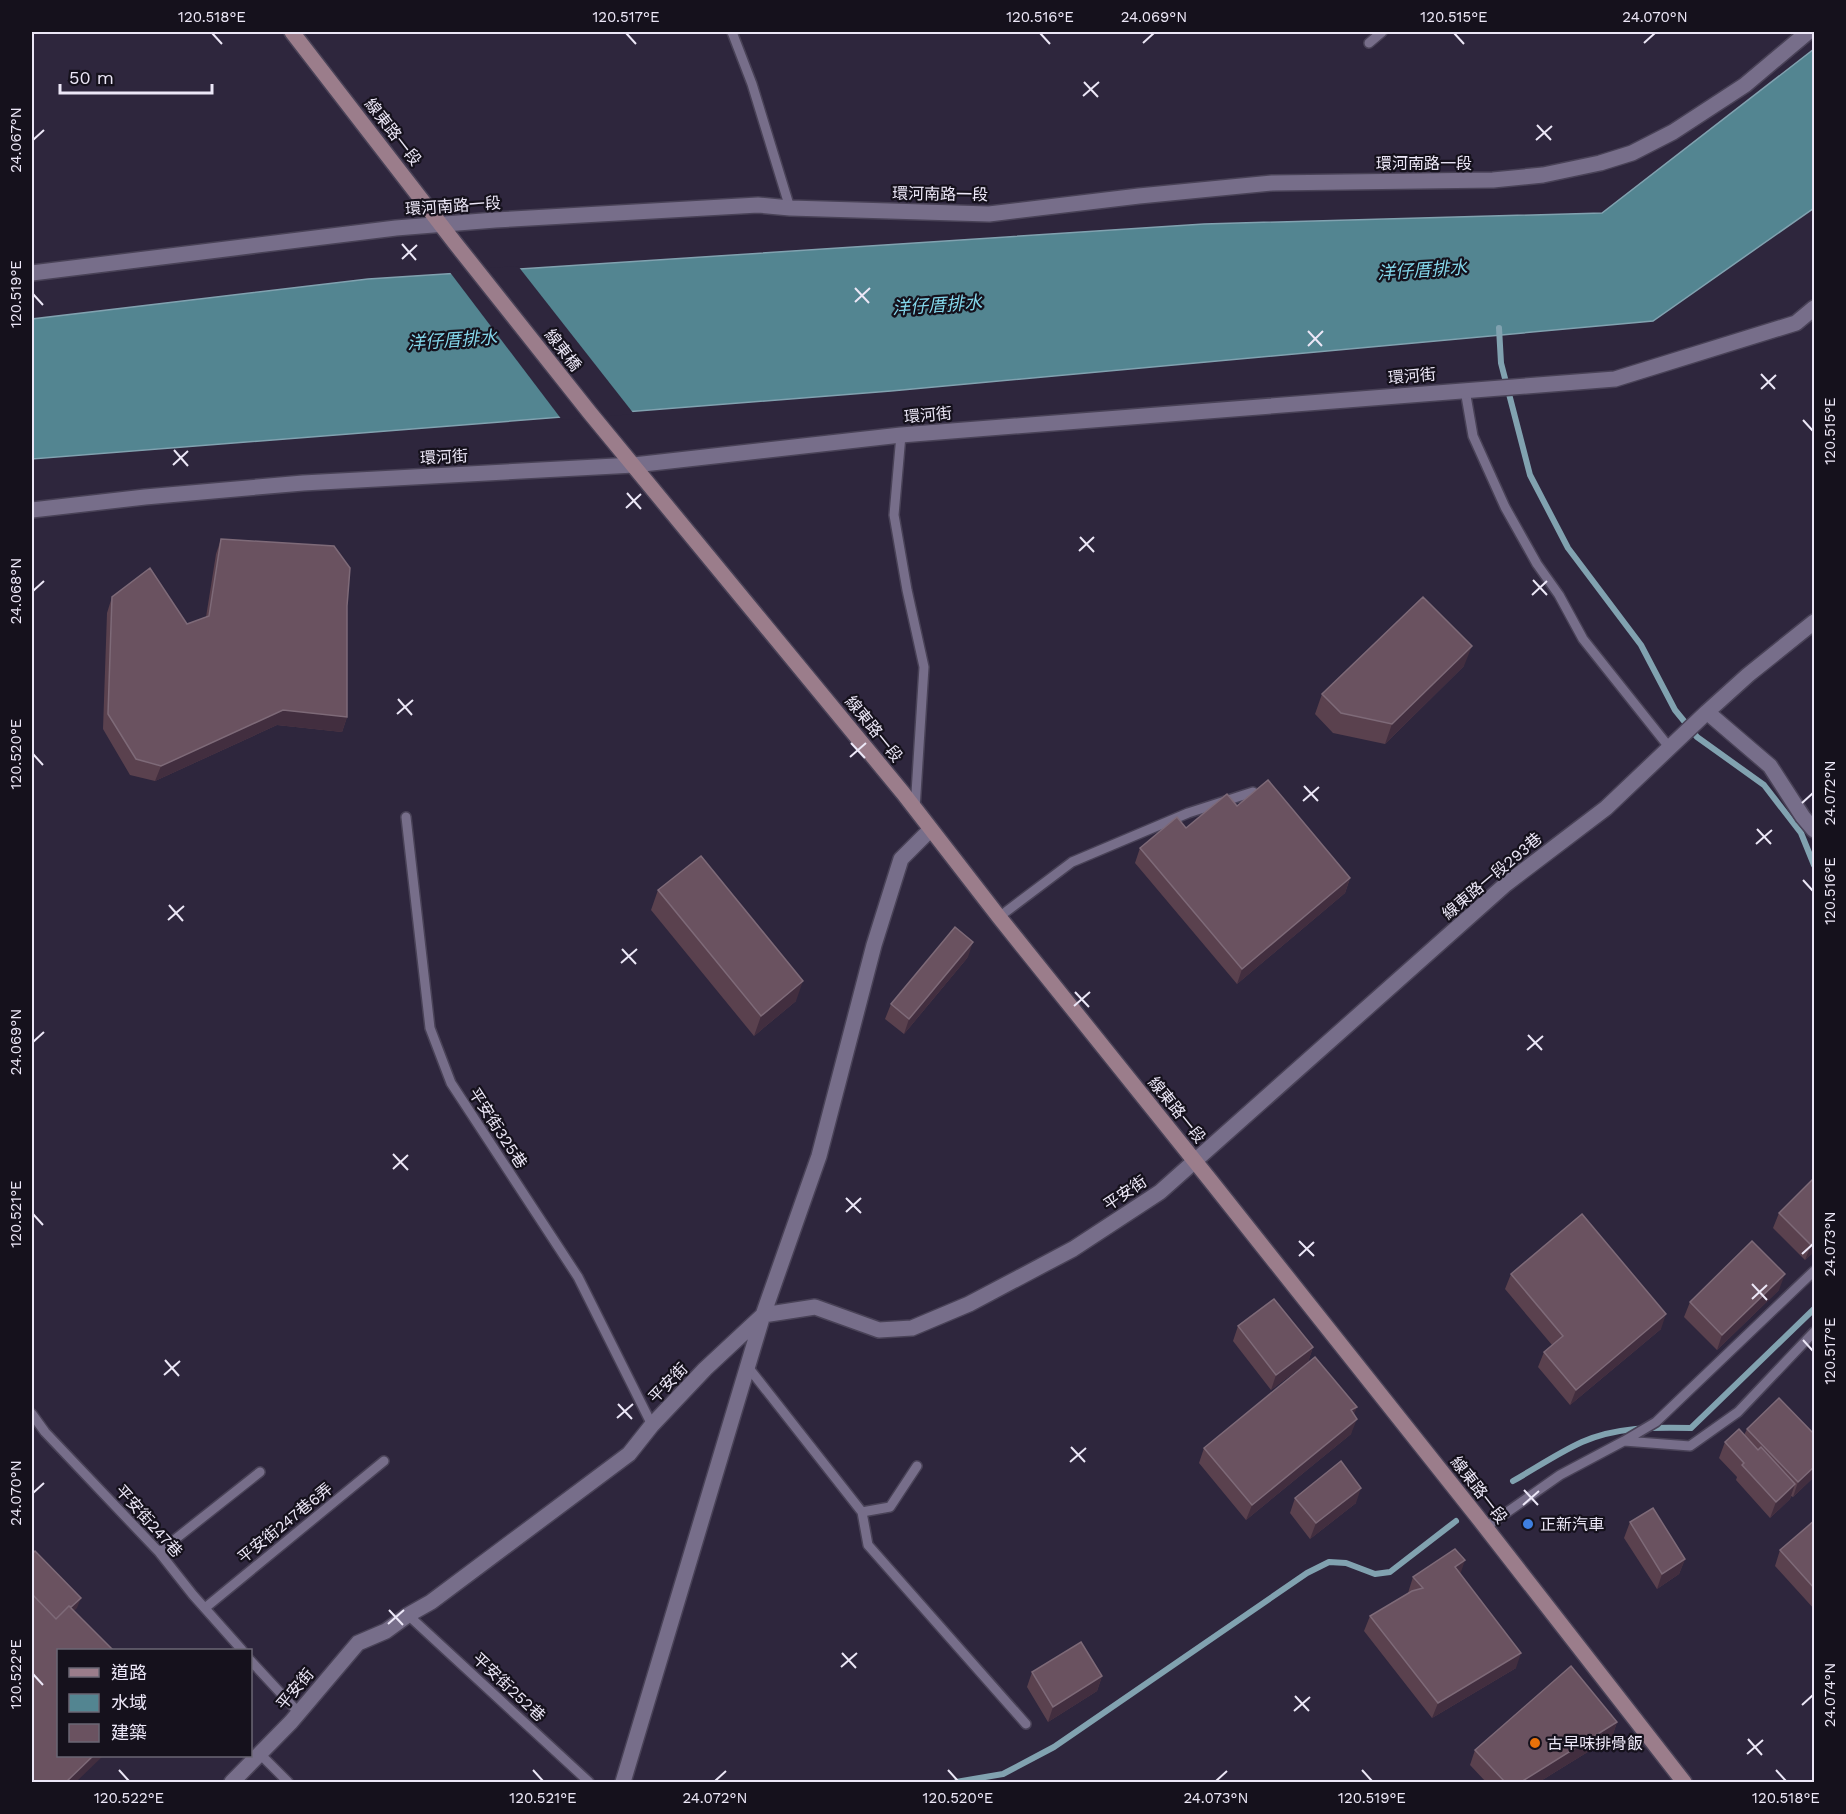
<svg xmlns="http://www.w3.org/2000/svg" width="1846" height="1814" font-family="'Work Sans','Noto Sans TC',sans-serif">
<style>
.water{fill:#538591;stroke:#81a2b0;stroke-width:1.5}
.pier{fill:#2e263d}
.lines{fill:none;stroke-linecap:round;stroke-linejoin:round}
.stream{stroke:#81a2b0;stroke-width:6}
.service-casing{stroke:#494257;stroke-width:12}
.minor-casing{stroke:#494257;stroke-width:18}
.tertiary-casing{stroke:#494257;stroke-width:18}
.secondary-casing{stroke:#494257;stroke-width:18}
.service{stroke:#776e8a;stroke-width:9}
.minor{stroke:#776e8a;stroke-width:15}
.tertiary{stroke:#776e8a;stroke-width:15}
.secondary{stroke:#9b7d8b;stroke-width:15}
.wall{fill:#5a414e}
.shaded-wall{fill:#422e3f}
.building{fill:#6a5260;stroke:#7e6a78;stroke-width:1.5}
.ticks{fill:none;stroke:#ece7f7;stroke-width:2}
.shop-dot{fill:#3f7fe0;stroke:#15111c;stroke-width:2}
.food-dot{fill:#e8710a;stroke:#15111c;stroke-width:2}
.labels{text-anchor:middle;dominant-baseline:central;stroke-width:4.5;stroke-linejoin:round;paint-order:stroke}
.street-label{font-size:16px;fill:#ece7f7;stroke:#15111c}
.poi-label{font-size:16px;fill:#ece7f7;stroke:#15111c;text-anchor:start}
.water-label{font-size:18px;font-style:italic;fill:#84d8ec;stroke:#15111c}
.neatline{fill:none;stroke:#ece7f7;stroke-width:2}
.ticks-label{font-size:15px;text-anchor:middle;fill:#ece7f7}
</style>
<rect width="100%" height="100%" fill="#2e263d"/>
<path class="water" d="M 1814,49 L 1814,208 L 1653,321 L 891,391 L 32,459 L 32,319 L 368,279 L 1204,224 L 1602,213 Z"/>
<path class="pier" d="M 518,266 L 634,414 L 562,420 L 449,271 Z"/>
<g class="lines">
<path class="stream" d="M 1499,328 L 1501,363 L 1530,475 L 1568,548 L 1641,645 L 1675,710 L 1697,737 L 1764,785 L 1801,833 L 1814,865
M 1513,1481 C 1536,1468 1558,1453 1582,1442 C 1616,1427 1654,1427 1691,1428 L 1814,1309
M 956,1782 L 1003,1774 L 1054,1747 L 1307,1573 L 1329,1562 L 1346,1563 L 1375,1574 L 1390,1572 L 1456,1521"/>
<defs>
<path id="service" d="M 732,32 L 752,84 L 790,208
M 1369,43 L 1382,32
M 1465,390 L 1473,436 L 1505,507 L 1537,564 L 1559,595 L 1583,639 L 1669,747
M 901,435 L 894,515 L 907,590 L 924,667 L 915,809
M 406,817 L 430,1028 L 451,1083 L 578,1277 L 652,1425
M 999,917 L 1072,862 L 1188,813 L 1253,792
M 748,1367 L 862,1512 L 868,1545 L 1026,1724
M 32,1414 L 45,1432 L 159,1552 L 193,1595 L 242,1650
M 1624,1441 L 1656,1422 L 1814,1271
M 862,1512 L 890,1507 L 917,1466
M 1486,1527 L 1560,1475 L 1624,1441 L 1690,1446 L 1738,1412 L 1814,1332
M 159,1552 L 260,1472
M 205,1608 L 384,1461
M 408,1615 L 589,1782
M 250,1660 L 299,1713
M 260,1754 L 288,1782"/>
<path id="minor" d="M 32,273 L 396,228 L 495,220 L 758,205 L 790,208 L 989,214 L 1139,196 L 1272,183 L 1493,180 L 1543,175 L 1600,163 L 1632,153 L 1673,132 L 1745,85 L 1808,32
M 1707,712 L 1770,766 L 1803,817 L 1814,830
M 232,1782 L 291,1722 L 358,1643 L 386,1631 L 408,1615 L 431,1602 L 629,1454 L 652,1425 L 705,1369 L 763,1315 L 815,1307 L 879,1330 L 912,1328 L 969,1304 L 1073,1249 L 1160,1192 L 1506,884 L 1606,808 L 1707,712 L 1748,675 L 1814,622
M 623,1782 L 763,1315 L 819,1156 L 874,945 L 901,859 L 930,830"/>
<path id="tertiary" d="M 32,510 L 145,497 L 303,483 L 634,465 L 901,435 L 1615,379 L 1796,323 L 1814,308"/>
<path id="secondary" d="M 292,32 L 455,243 L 590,413 L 903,793 L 999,917 L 1210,1180 L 1476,1515 L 1684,1782"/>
</defs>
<use href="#service" class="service-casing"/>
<use href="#minor" class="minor-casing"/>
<use href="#tertiary" class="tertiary-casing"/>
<use href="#secondary" class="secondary-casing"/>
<use href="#service" class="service"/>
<use href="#minor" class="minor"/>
<use href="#tertiary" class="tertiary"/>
<use href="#secondary" class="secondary"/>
</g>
<path class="wall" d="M 221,539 L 347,606 L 347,717 L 342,732 L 277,725 L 155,781 L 130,775 L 103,729 L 107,613 L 112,597 L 187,624 L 206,617 L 216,554 Z
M 1464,666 L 1385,744 L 1333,733 L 1315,714 L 1322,694 Z
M 1186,828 L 1350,878 L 1345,893 L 1237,984 L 1135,863 L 1140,848 Z
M 658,890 L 796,1001 L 754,1036 L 651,910 Z
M 968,957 L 904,1034 L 885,1019 L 891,1004 Z
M 1815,1177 L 1815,1251 L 1805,1260 L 1773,1228 L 1779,1213 Z
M 1511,1274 L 1661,1329 L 1570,1405 L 1538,1367 L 1544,1352 L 1552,1345 L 1505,1289 Z
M 1779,1290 L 1717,1350 L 1684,1317 L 1690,1302 Z
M 1238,1326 L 1313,1347 L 1308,1362 L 1271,1390 L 1233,1341 Z
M 1354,1414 L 1351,1434 L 1246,1520 L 1199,1463 L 1204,1448 Z
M 1747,1429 L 1815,1435 L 1815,1476 L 1793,1497 L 1791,1496 L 1790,1499 L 1770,1518 L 1736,1480 L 1737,1477 L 1719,1458 L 1725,1442 L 1744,1435 Z
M 1295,1498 L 1356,1503 L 1310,1539 L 1290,1513 Z
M 1815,1520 L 1815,1610 L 1775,1566 L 1780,1550 Z
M 1630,1522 L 1685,1559 L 1679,1574 L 1657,1589 L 1624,1538 Z
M 1460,1574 L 1516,1668 L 1432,1718 L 1364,1631 L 1370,1616 L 1408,1593 L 1413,1577 Z
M 1032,1672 L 1102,1676 L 1097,1691 L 1048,1722 L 1027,1687 Z
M 1617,1722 L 1612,1737 L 1539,1782 L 1486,1782 L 1470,1765 L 1475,1750 Z"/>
<path class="shaded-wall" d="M 1472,646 L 1464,666 L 1385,744 L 1392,724 Z
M 283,710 L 347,717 L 342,732 L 277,725 L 155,781 L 161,766 Z
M 1350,878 L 1345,893 L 1237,984 L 1242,969 Z
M 973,942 L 968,957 L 904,1034 L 909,1019 Z
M 803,981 L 796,1001 L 754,1036 L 761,1016 Z
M 1815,1242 L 1815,1251 L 1805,1260 L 1811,1245 Z
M 1785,1274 L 1779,1290 L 1717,1350 L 1722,1335 Z
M 1666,1314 L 1661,1329 L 1570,1405 L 1576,1390 Z
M 1313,1347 L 1308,1362 L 1271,1390 L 1276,1375 Z
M 1357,1407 L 1351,1422 L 1351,1410 Z
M 1357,1419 L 1351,1434 L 1246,1520 L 1252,1505 Z
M 1815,1466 L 1815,1476 L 1793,1497 L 1798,1482 Z
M 1795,1484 L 1790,1499 L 1770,1518 L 1776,1502 Z
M 1361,1488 L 1356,1503 L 1310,1539 L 1316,1523 Z
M 1685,1559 L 1679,1574 L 1657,1589 L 1662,1574 Z
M 1465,1560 L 1460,1575 L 1455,1567 Z
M 81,1598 L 77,1608 L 50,1634 L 54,1624 Z
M 1521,1653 L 1516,1668 L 1432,1718 L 1438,1703 Z
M 1102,1676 L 1097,1691 L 1048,1722 L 1053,1707 Z
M 1617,1722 L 1612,1737 L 1539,1782 L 1521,1782 Z
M 94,1755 L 104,1755 L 76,1782 L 66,1782 Z"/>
<path class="building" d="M 221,539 L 334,546 L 350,568 L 347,606 L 347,717 L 283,710 L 161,766 L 136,759 L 108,714 L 112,597 L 150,568 L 187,624 L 209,616 Z
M 1423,597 L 1472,646 L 1392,724 L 1341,713 L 1322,694 Z
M 1268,780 L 1350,878 L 1242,969 L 1140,848 L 1177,817 L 1186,828 L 1227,794 L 1237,806 Z
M 701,856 L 803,981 L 761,1016 L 658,890 Z
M 955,927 L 973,942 L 909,1019 L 891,1004 Z
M 1815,1177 L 1815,1242 L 1811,1245 L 1779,1213 Z
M 1582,1214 L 1666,1314 L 1576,1390 L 1544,1352 L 1563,1336 L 1511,1274 Z
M 1752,1241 L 1785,1274 L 1722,1335 L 1690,1302 Z
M 1274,1299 L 1313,1347 L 1276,1375 L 1238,1326 Z
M 1315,1357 L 1357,1407 L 1351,1410 L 1357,1419 L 1252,1505 L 1204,1448 Z
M 1779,1398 L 1815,1435 L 1815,1466 L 1798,1482 L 1747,1429 Z
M 1739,1429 L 1758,1450 L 1761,1447 L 1795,1484 L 1776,1502 L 1742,1465 L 1744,1463 L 1725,1442 Z
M 1341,1461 L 1361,1488 L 1316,1523 L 1295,1498 Z
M 1653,1508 L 1685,1559 L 1662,1574 L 1630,1522 Z
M 1815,1520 L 1815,1589 L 1780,1550 Z
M 1455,1549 L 1465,1560 L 1455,1567 L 1521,1653 L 1438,1703 L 1370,1616 L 1412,1591 L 1423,1588 L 1413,1577 Z
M 35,1551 L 81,1598 L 71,1607 L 69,1606 L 56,1619 L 32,1594 L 32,1554 Z
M 32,1594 L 56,1619 L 69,1606 L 113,1650 L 58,1650 L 58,1755 L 94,1755 L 66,1782 L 32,1782 Z
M 1081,1642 L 1102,1676 L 1053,1707 L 1032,1672 Z
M 1571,1666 L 1617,1722 L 1521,1782 L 1505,1782 L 1475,1750 Z"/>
<path class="ticks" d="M 212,33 L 222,44M 626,33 L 636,44M 1040,33 L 1050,44M 1454,33 L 1464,44M 1143,43 L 1154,33M 1644,43 L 1655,33M 1084,82 L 1098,97M 1083,96 L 1099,82M 1537,125 L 1551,140M 33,140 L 44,130M 1536,140 L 1552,126M 402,244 L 416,260M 402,259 L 417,245M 855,288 L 869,303M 33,294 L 43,305M 855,302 L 870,288M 1308,331 L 1322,346M 1308,346 L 1323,331M 1761,374 L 1775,389M 1761,389 L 1776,375M 1803,420 L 1813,431M 174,450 L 188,466M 173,465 L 188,451M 627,493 L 641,509M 626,508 L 641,494M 1080,537 L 1094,552M 1079,551 L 1094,537M 1533,580 L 1547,595M 33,591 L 44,581M 1532,595 L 1547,581M 398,699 L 412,715M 397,714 L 413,700M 851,743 L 865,758M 33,754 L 43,765M 850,757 L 866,743M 1304,786 L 1318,801M 1303,801 L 1319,787M 1802,803 L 1813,793M 1757,829 L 1771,844M 1756,844 L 1772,830M 1803,880 L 1813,891M 169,905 L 183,921M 168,920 L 184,906M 622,949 L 636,964M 621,963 L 637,949M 1075,992 L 1089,1007M 1074,1006 L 1090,992M 1528,1035 L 1542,1050M 33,1042 L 44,1032M 1527,1050 L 1543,1036M 393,1154 L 408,1170M 393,1169 L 408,1155M 846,1198 L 861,1213M 846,1212 L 861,1198M 33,1214 L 43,1225M 1299,1241 L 1314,1256M 1802,1254 L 1813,1244M 1299,1256 L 1314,1242M 1752,1284 L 1767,1300M 1752,1299 L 1767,1285M 1803,1340 L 1813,1351M 165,1360 L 179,1376M 164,1375 L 180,1361M 618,1404 L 632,1419M 617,1418 L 633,1404M 1071,1447 L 1085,1462M 1070,1462 L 1086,1448M 1524,1490 L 1538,1505M 33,1493 L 44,1483M 1523,1505 L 1539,1491M 389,1610 L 403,1625M 388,1624 L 404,1610M 842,1653 L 856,1668M 841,1667 L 857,1653M 33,1674 L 43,1685M 1295,1696 L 1309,1711M 1802,1705 L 1813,1695M 1294,1711 L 1310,1697M 1748,1739 L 1762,1755M 1747,1754 L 1763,1740M 119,1770 L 129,1781M 533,1770 L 543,1781M 948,1770 L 958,1781M 1362,1770 L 1372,1781M 1776,1770 L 1786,1781M 715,1781 L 726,1771M 1216,1781 L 1227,1771"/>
<circle class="shop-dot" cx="1528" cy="1524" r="6"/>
<circle class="food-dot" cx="1535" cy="1743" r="6"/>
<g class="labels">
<g class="street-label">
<text transform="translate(393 132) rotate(52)">線東路一段</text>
<text x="1424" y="163">環河南路一段</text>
<text transform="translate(940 194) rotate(1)">環河南路一段</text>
<text transform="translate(453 206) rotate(-4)">環河南路一段</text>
<text transform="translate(563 350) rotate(52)">線東橋</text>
<text transform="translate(1412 376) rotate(-5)">環河街</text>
<text transform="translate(928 415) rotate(-5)">環河街</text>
<text transform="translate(444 457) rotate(-3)">環河街</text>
<text transform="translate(874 729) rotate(51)">線東路一段</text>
<text transform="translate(1492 876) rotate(-40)">線東路一段293巷</text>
<text transform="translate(1177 1110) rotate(51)">線東路一段</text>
<text transform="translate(498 1128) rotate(57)">平安街325巷</text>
<text transform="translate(1125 1193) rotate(-34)">平安街</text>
<text transform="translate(668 1383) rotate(-46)">平安街</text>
<text transform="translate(1479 1490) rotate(52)">線東路一段</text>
<text transform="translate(149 1521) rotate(48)">平安街247巷</text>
<text transform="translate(285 1523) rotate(-39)">平安街247巷6弄</text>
<text transform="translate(509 1687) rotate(43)">平安街252巷</text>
<text transform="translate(295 1689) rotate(-50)">平安街</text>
</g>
<g class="poi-label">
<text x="1540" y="1524">正新汽車</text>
<text x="1547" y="1743">古早味排骨飯</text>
</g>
<g class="water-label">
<text transform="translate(1422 270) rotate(-4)">洋仔厝排水</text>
<text transform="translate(937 305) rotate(-4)">洋仔厝排水</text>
<text transform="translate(452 340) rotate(-4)">洋仔厝排水</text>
</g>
</g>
<rect width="1846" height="1814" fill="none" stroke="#15111c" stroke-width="66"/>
<rect x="57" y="1649" width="195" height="108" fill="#15111c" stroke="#6b6774" stroke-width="1.5"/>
<rect x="69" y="1668" width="30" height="9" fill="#9b7d8b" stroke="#6b6774" stroke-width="1.5"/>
<text x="111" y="1679" font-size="18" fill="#ece7f7">道路</text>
<rect x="69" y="1694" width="30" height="18" fill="#538591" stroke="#6b6774" stroke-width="1.5"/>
<text x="111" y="1709" font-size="18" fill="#ece7f7">水域</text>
<rect x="69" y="1724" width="30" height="18" fill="#6a5260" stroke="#6b6774" stroke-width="1.5"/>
<text x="111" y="1739" font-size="18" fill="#ece7f7">建築</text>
<path d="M60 84v9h152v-9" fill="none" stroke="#ece7f7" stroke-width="3"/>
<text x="69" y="84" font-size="18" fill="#ece7f7" stroke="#15111c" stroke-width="4.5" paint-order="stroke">50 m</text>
<rect x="33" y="33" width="1780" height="1748" class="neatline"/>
<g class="ticks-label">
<text x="212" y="22">120.518°E</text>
<text x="626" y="22">120.517°E</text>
<text x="1040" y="22">120.516°E</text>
<text x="1154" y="22">24.069°N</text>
<text x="1454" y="22">120.515°E</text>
<text x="1655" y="22">24.070°N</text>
<text transform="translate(16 140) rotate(-90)" y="5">24.067°N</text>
<text transform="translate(16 294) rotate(-90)" y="5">120.519°E</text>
<text transform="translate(1830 431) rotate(-90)" y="5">120.515°E</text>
<text transform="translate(16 591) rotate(-90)" y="5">24.068°N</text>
<text transform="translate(16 754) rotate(-90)" y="5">120.520°E</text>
<text transform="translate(1830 793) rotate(-90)" y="5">24.072°N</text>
<text transform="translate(1830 891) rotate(-90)" y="5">120.516°E</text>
<text transform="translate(16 1042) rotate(-90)" y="5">24.069°N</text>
<text transform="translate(16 1214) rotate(-90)" y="5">120.521°E</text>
<text transform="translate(1830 1244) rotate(-90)" y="5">24.073°N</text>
<text transform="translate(1830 1351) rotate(-90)" y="5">120.517°E</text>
<text transform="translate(16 1493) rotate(-90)" y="5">24.070°N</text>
<text transform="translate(16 1674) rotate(-90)" y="5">120.522°E</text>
<text transform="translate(1830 1695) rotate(-90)" y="5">24.074°N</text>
<text x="129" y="1803">120.522°E</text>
<text x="543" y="1803">120.521°E</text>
<text x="715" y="1803">24.072°N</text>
<text x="958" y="1803">120.520°E</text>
<text x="1216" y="1803">24.073°N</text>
<text x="1372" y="1803">120.519°E</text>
<text x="1786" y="1803">120.518°E</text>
</g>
</svg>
